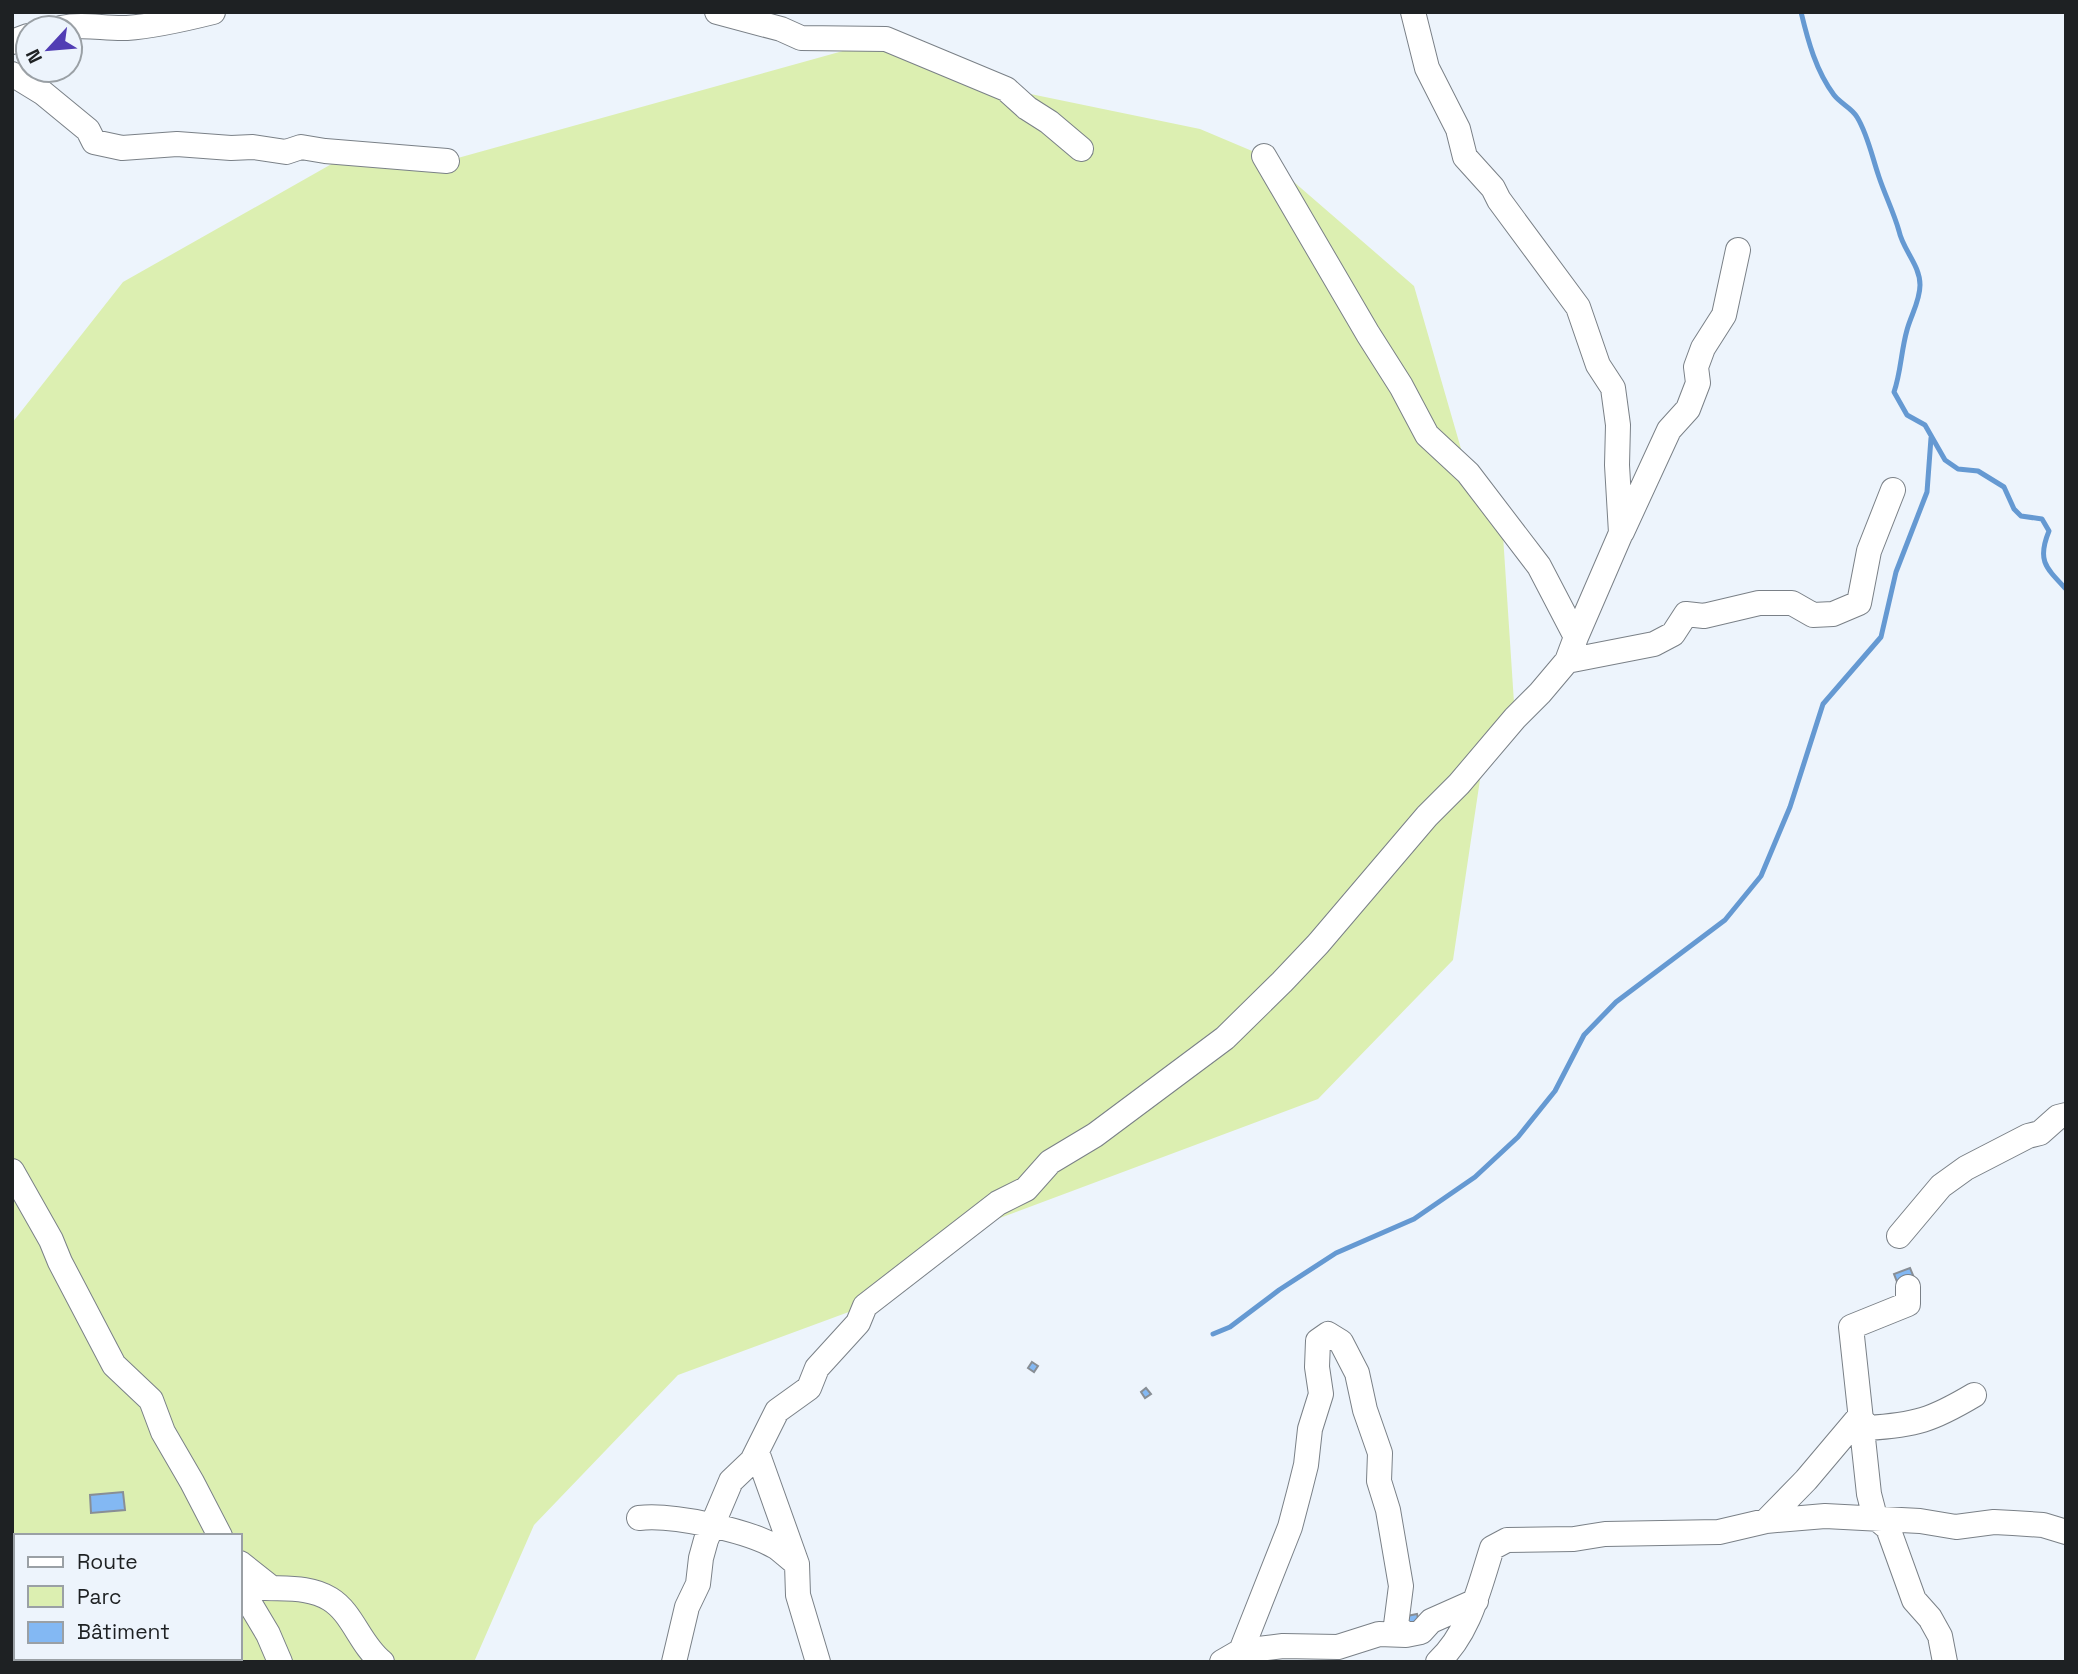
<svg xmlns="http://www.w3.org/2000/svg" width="2078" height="1674" font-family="'Space Grotesk',sans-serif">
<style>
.green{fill:#dcefb1;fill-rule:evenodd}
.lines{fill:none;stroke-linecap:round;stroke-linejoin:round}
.stream{stroke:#6599d2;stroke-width:5}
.building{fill:#83b8f3;stroke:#888e95;stroke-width:2}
.minor-casing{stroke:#7a8087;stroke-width:26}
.minor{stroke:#fff;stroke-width:24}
</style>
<rect width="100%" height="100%" fill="#edf4fc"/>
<path class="green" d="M 886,39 L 1006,89 L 1200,129 L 1264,156 L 1414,286 L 1468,473 L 1502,520 L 1515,718 L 1484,753 L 1453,960 L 1318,1099 L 957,1234 L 865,1306 L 678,1375 L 534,1525 L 474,1662 L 12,1662 L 12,423 L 123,282 L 351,153 L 447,161 ZM 16,1536 L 240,1536 L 240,1658 L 16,1658 Z"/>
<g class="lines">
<path class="stream" d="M 1801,12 C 1808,41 1816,71 1834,95 C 1841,104 1852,108 1857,117 C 1868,135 1872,157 1879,177 C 1885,195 1894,213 1899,231 C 1903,250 1920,265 1920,285 C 1920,301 1911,315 1907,330 C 1901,351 1901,372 1894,392 L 1907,415 L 1925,425 L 1945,460 L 1958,469 L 1978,471 L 2004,487 L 2014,509 L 2021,516 L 2042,519 L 2049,531 C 2037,560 2045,567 2066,589
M 1213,1334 L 1230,1327 L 1279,1290 L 1336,1253 L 1414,1219 L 1475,1177 L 1518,1137 L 1555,1091 L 1584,1035 L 1616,1002 L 1725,920 L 1761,876 L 1790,807 L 1823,704 L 1881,637 L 1896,572 L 1927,492 L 1931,438"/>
</g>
<path class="building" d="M 1910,1268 L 1915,1280 L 1899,1287 L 1894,1274 Z
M 1032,1362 L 1038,1366 L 1034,1372 L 1028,1368 Z
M 1146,1388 L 1151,1394 L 1145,1398 L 1141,1392 Z
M 123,1492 L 125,1510 L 91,1513 L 90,1495 Z
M 1417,1614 L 1420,1627 L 1404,1630 L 1402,1617 Z"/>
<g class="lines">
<defs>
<path id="minor" d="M 717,12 L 781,29 L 801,38 L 886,39 L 1006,89 L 1027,108 L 1049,122 L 1081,149
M 1413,12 L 1427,68 L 1458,129 L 1465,157 L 1493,188 L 1499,200 L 1578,307 L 1598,365 L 1613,388 L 1618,425 L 1617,465 L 1621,533 L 1576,637
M 61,28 C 84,23 104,29 127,28 C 156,26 185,19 213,12
M 12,42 L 28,36
M 12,74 L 43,93 L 88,130 L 94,142 L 122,148 L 177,144 L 231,148 L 253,147 L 286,152 L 301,147 L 325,151 L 447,161
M 1622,532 L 1669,430 L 1688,409 L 1698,383 L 1696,367 L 1703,348 L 1724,315 L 1738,250
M 1567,661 L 1654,644 L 1673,634 L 1686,614 L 1704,616 L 1759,603 L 1792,603 L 1813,615 L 1833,614 L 1859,603 L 1869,551 L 1893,490
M 12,1171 L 51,1240 L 60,1262 L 114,1365 L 151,1400 L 163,1432 L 192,1482 L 220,1536
M 1899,1236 L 1941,1186 L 1966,1168 L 2028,1136 L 2040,1133 L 2058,1117 L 2066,1115
M 1908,1287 L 1908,1304 L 1851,1327 L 1869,1494 L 1875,1517 L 1888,1528 L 1914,1600 L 1930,1618 L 1940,1636 L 1945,1662
M 757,1452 L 797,1564 L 798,1595 L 818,1662
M 639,1518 C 672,1514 746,1530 776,1547 C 783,1552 790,1559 797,1564
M 1766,1521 L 1806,1480 L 1860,1416 L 1867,1428 C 1916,1425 1932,1420 1974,1395
M 240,1563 L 269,1586
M 240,1584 C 268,1593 303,1582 330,1599 C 353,1613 360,1645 382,1662
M 240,1587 L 268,1634 L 280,1662
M 674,1662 L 687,1607 L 698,1584 L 701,1558 L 706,1540 L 731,1481 L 752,1461 L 777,1411 L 809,1388 L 817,1368 L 858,1323 L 865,1306 L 998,1203 L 1026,1189 L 1050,1162 L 1095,1135 L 1225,1038 L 1282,982 L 1318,944 L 1427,816 L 1459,784 L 1515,718 L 1540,693 L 1567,661 L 1576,637 L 1539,566 L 1468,473 L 1427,435 L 1401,386 L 1368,334 L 1264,156
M 1222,1662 L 1241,1651 L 1290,1527 L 1300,1489 L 1306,1465 L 1310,1429 L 1321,1394 L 1317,1367 L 1318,1341 L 1328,1334 L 1341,1342 L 1357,1373 L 1365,1410 L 1380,1453 L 1379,1481 L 1388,1510 L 1401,1586 L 1396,1625 L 1406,1635
M 1231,1662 L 1241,1651 L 1283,1646 L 1338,1647 L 1379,1634 L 1406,1635 L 1421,1632 L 1431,1621 L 1476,1601
M 1438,1662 C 1470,1632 1479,1588 1492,1548 L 1507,1540 L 1574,1539 L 1605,1534 L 1719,1532 L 1766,1521 L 1825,1516 L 1920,1521 L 1956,1527 L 1994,1522 L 2013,1523 L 2043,1525 L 2066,1532"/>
</defs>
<use href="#minor" class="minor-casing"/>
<use href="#minor" class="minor"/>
</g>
<rect width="2078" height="1674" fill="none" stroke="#1e2123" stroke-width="28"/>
<rect x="14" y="1534" width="228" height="126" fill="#edf4fc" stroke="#9aa0a5" stroke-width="2"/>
<rect x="28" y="1557" width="35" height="10" fill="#ffffff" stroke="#9aa0a5" stroke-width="2"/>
<text x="77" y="1569" font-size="21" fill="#1e2123">Route</text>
<rect x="28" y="1586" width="35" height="21" fill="#dcefb1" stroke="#9aa0a5" stroke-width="2"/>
<text x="77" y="1604" font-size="21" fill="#1e2123">Parc</text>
<rect x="28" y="1622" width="35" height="21" fill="#83b8f3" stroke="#9aa0a5" stroke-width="2"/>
<text x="77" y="1639" font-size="21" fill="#1e2123">Bâtiment</text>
<g transform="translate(49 49) rotate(244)"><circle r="33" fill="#edf4fc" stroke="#9aa0a5" stroke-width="2"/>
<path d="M0-5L12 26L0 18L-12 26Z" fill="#513db4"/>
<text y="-10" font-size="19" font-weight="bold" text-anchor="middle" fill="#1e2123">N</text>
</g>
</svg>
